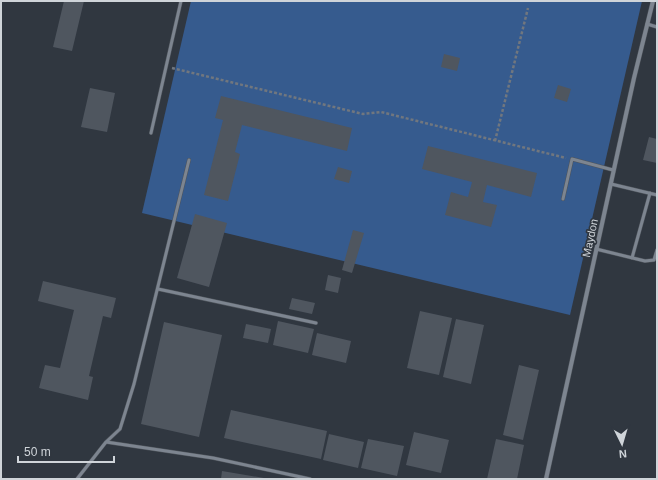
<svg xmlns="http://www.w3.org/2000/svg" width="658" height="480" font-family="Helvetica,sans-serif">
<style>
.green{fill:#365b8e}
.building{fill:#4f565f}
.lines{fill:none;stroke-linecap:round;stroke-linejoin:round}
.lane-casing{stroke:#4f555c;stroke-width:4}
.street-casing{stroke:#4f555c;stroke-width:5}
.path{stroke:#71777f;stroke-width:2.5;stroke-dasharray:3 2;stroke-linecap:butt}
.lane{stroke:#7d8590;stroke-width:3}
.street{stroke:#7d8590;stroke-width:4}
.labels{text-anchor:middle;dominant-baseline:central;stroke-width:3.5;stroke-linejoin:round;paint-order:stroke}
.street-label{font-size:11px;fill:#cfd4d9;stroke:#303740}
</style>
<rect width="100%" height="100%" fill="#303740"/>
<path class="green" d="M 191,1 L 642,1 L 570,315 L 142,213 Z"/>
<path class="building" d="M 64,1 L 84,1 L 72,51 L 53,47 Z
M 444,54 L 460,58 L 457,71 L 441,67 Z
M 558,85 L 571,89 L 567,102 L 554,98 Z
M 90,88 L 115,93 L 107,132 L 81,127 Z
M 221,96 L 352,128 L 347,151 L 242,125 L 235,152 L 240,154 L 228,201 L 204,195 L 223,120 L 215,118 Z
M 649,137 L 657,139 L 657,163 L 643,160 Z
M 428,146 L 537,173 L 531,197 L 487,185 L 483,202 L 497,205 L 491,227 L 445,215 L 451,192 L 468,197 L 472,182 L 422,169 Z
M 338,167 L 352,171 L 349,183 L 334,179 Z
M 195,214 L 227,223 L 209,287 L 177,278 Z
M 353,230 L 364,233 L 352,273 L 342,270 Z
M 328,275 L 341,278 L 338,293 L 325,290 Z
M 43,281 L 116,298 L 111,318 L 103,316 L 89,376 L 93,377 L 88,400 L 39,388 L 45,365 L 60,368 L 74,310 L 38,301 Z
M 292,298 L 315,303 L 312,314 L 289,309 Z
M 420,311 L 452,318 L 439,375 L 407,368 Z
M 456,319 L 484,325 L 471,384 L 443,377 Z
M 278,321 L 314,329 L 308,353 L 273,345 Z
M 164,322 L 222,335 L 199,437 L 141,424 Z
M 246,324 L 271,329 L 268,343 L 243,338 Z
M 317,333 L 351,341 L 346,363 L 312,355 Z
M 519,365 L 539,370 L 523,440 L 503,435 Z
M 231,410 L 327,431 L 321,459 L 224,438 Z
M 414,432 L 449,440 L 441,473 L 406,465 Z
M 329,434 L 364,442 L 358,468 L 323,460 Z
M 368,439 L 404,446 L 397,476 L 361,468 Z
M 496,439 L 524,445 L 517,479 L 487,479 Z
M 222,471 L 264,478 L 264,479 L 221,479 Z"/>
<g class="lines">
<defs>
<path id="lane" d="M 647,24 L 657,27
M 151,133 L 181,1
M 611,184 L 657,195
M 563,199 L 572,159 L 613,170
M 596,249 L 645,261 L 654,260 L 657,250
M 632,258 L 650,193
M 158,289 L 316,323
M 106,442 L 120,429 L 134,384 L 189,160
M 77,479 L 106,442 L 213,458 L 310,479"/>
<path id="street" d="M 546,479 L 634,78 L 653,1"/>
</defs>
<use href="#lane" class="lane-casing"/>
<use href="#street" class="street-casing"/>
<path class="path" d="M 172,68 L 363,114 L 381,112 L 566,158
M 495,141 L 528,8"/>
<use href="#lane" class="lane"/>
<use href="#street" class="street"/>
</g>
<g class="labels">
<g class="street-label">
<text transform="translate(590 238) rotate(-78)">Maydon</text>
</g>
</g>
<rect width="658" height="480" fill="none" stroke="#cfd4d9" stroke-width="4"/>
<g transform="translate(622 444) rotate(175)" stroke="#303740" stroke-width="3" paint-order="stroke">
<path d="M0-3L7 15L0 10L-7 15Z" fill="#cfd4d9"/>
<text y="-6" font-size="11" font-weight="bold" text-anchor="middle" fill="#cfd4d9">N</text>
</g>
<path d="M18 456v6h96v-6" fill="none" stroke="#cfd4d9" stroke-width="2"/>
<text x="24" y="456" font-size="12" fill="#cfd4d9" stroke="#303740" stroke-width="3" paint-order="stroke">50 m</text>
</svg>
